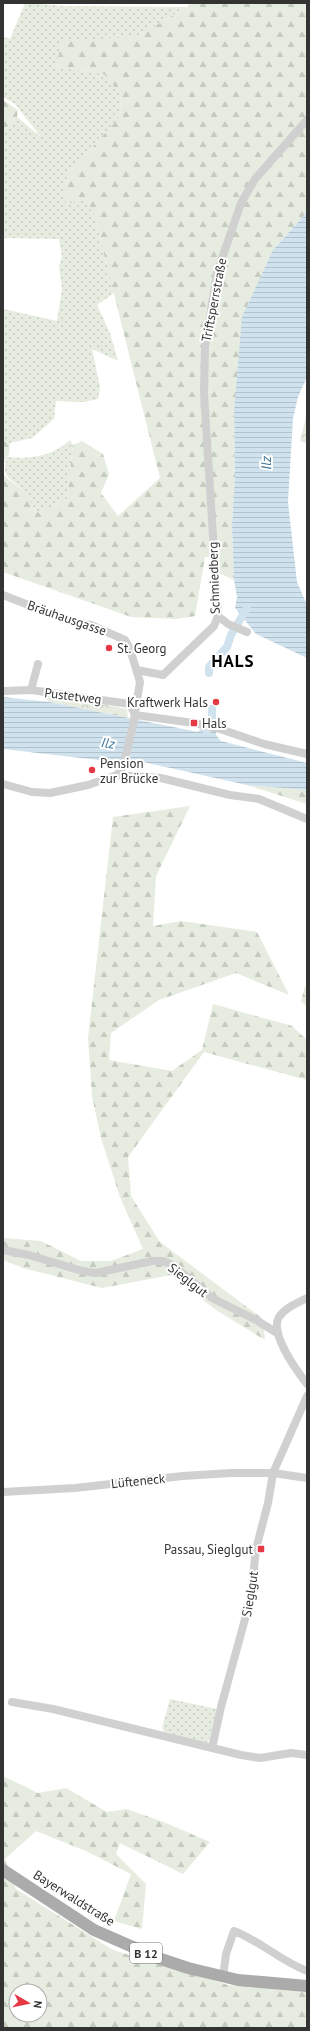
<svg xmlns="http://www.w3.org/2000/svg" width="310" height="2031" font-family="'PT Sans',sans-serif">
<style>
.grass{fill:url(#grass-dots)}
.forest{fill:url(#forest-firs);fill-rule:evenodd}
.park{fill:url(#park-crowns)}
.water{fill:url(#water-rules)}
.lines{fill:none;stroke-linecap:round;stroke-linejoin:round}
.canal{stroke:#cfe2ee;stroke-width:8}
.minor{stroke:#d0d0d0;stroke-width:8}
.primary{stroke:#ababab;stroke-width:12}
.poi-dot{fill:#e63946;stroke:#fff;stroke-width:1.5}
.labels{text-anchor:middle;dominant-baseline:central;stroke-width:4;stroke-linejoin:round;paint-order:stroke}
.shield{fill:#fff;stroke:#707070;stroke-width:1}
.shield-label{font-size:12px;font-weight:bold;fill:#333}
.street-label{font-size:13px;fill:#333;stroke:#fff}
.poi-label{font-size:13px;fill:#333;stroke:#fff;text-anchor:start}
.water-label{font-size:14px;font-style:italic;fill:#3f7597;stroke:#fff}
.district-label{font-size:17px;font-weight:bold;letter-spacing:1px;fill:#000;stroke:#fff}
</style>
<defs>
<pattern id="grass-dots" width="8" height="8" patternUnits="userSpaceOnUse"><rect width="8" height="8" fill="#e6ecdf"/><path d="M2 2h.1M6 6h.1" fill="none" stroke="#c6cbc0" stroke-width="1.8" stroke-linecap="round"/></pattern>
<pattern id="forest-firs" width="22" height="20" patternUnits="userSpaceOnUse"><rect width="22" height="20" fill="#e6ecdf"/><path d="M5 1l3.5 6h-7zM16 11l3.5 6h-7z" fill="#c6cbc0"/></pattern>
<pattern id="park-crowns" width="20" height="18" patternUnits="userSpaceOnUse"><rect width="20" height="18" fill="#e6ecdf"/><path d="M2 6a3 3 0 1 1 6 0M12 15a3 3 0 1 1 6 0" fill="none" stroke="#c6cbc0"/></pattern>
<pattern id="water-rules" width="6" height="5" patternUnits="userSpaceOnUse"><rect width="6" height="5" fill="#cfe2ee"/><path d="M0 2.5h6" fill="none" stroke="#b2c2cd"/></pattern>
</defs>
<rect width="100%" height="100%" fill="#fff"/>
<path class="grass" d="M 25,3 L 64,6 L 187,7 L 136,37 L 62,42 L 56,67 L 104,74 L 120,94 L 121,115 L 70,173 L 65,185 L 84,200 L 94,214 L 114,293 L 97,305 L 110,333 L 118,361 L 92,349 L 100,387 L 98,399 L 84,402 L 56,401 L 54,419 L 32,438 L 10,443 L 3,440 L 3,309 L 57,321 L 62,289 L 59,266 L 62,257 L 59,239 L 3,238 L 3,131 L 17,117 L 41,137 L 15,104 L 3,97 L 3,37 L 10,39 Z
M 70,440 L 73,445 L 67,499 L 39,513 C 32,507 29,499 24,492 C 13,478 0,480 7,457 C 32,459 51,457 70,440 Z
M 170,1699 L 217,1709 L 209,1741 L 205,1743 L 165,1732 L 162,1728 Z"/>
<path class="forest" d="M 190,3 L 307,3 L 307,212 L 273,250 L 234,411 L 235,474 L 232,525 L 234,580 L 219,573 L 219,558 L 205,557 L 195,616 L 176,619 L 131,617 L 3,572 L 3,473 C 8,481 16,484 22,490 C 29,497 31,507 39,513 L 67,499 L 73,445 L 82,441 L 103,454 L 109,474 L 101,493 L 118,516 L 160,478 L 94,214 L 84,200 L 66,204 L 65,185 L 70,173 L 121,115 L 120,94 L 104,74 L 56,67 L 62,41 L 136,37 L 187,7 Z
M 3,100 L 18,110 L 17,117 L 3,131 Z
M 3,440 L 10,443 L 9,454 L 3,464 Z
M 247,785 L 307,790 L 307,804 Z
M 190,806 L 156,876 L 153,926 L 181,921 L 257,932 L 289,995 L 236,973 L 159,1000 L 111,1033 L 109,1060 L 172,1071 L 202,1050 L 213,1004 L 292,1026 L 307,1040 L 307,1080 L 204,1052 L 128,1157 L 131,1196 L 160,1242 L 263,1319 L 265,1340 L 216,1310 L 171,1275 L 102,1288 L 23,1268 L 3,1260 L 3,1238 L 41,1241 L 81,1261 L 111,1261 L 143,1249 L 120,1197 L 101,1138 L 92,1096 L 88,1038 L 113,817 Z
M 305,986 L 307,987 L 307,1006 L 301,1002 Z
M 3,1776 L 38,1793 L 66,1788 L 107,1812 L 127,1809 L 166,1823 L 210,1842 L 183,1874 L 120,1843 L 116,1854 L 146,1884 L 142,1929 L 114,1921 L 131,1874 L 86,1851 L 36,1831 L 5,1859 L 16,1889 L 113,1950 L 228,1985 L 307,1990 L 307,2028 L 3,2028 ZM 16,1991 L 40,1991 L 40,2015 L 16,2015 Z"/>
<path class="park" d="M 307,412 L 307,444 L 300,441 Z
M 41,692 L 127,709 L 128,718 L 49,702 Z"/>
<path class="water" d="M 307,212 L 307,377 L 298,397 L 293,418 L 288,502 L 297,582 L 307,605 L 307,658 L 256,634 L 235,608 L 237,597 L 234,580 L 232,525 L 235,474 L 234,411 L 242,317 L 273,250 Z
M 3,697 L 49,702 L 198,732 L 203,726 L 216,729 L 216,735 L 221,741 L 307,763 L 307,790 L 247,785 L 143,762 L 116,762 L 3,749 Z"/>
<g class="lines">
<path class="canal" d="M 209,673 L 209,667 L 227,647 L 231,635 L 247,608
M 207,732 L 212,719 L 212,709"/>
<path class="minor" d="M 3,595 L 69,621 L 91,625 L 125,640 L 130,649 L 140,682 L 133,725 L 123,767 L 117,775
M 218,616 L 228,624 L 247,632
M 137,670 L 163,675 L 214,626 L 218,616 L 204,393 L 205,347 L 217,273 L 241,203 L 255,179 L 307,120
M 31,690 L 38,664
M 3,691 L 31,690 L 130,704 L 135,715
M 135,715 L 194,723 L 220,729 L 264,744 L 307,754
M 3,784 L 32,792 L 50,793 L 88,785 L 117,775 L 161,778 L 230,795 L 259,799 L 307,819
M 3,1250 L 29,1255 L 82,1271 L 96,1273 L 152,1261 L 163,1261 L 174,1266 L 212,1298 L 256,1320 L 277,1333
M 307,1298 C 297,1303 285,1308 279,1317 C 269,1333 297,1371 307,1384
M 3,1492 L 75,1488 L 183,1476 L 231,1473 L 273,1473 L 307,1478
M 12,1702 L 53,1709 L 241,1755 L 260,1758 L 291,1753 L 307,1755
M 212,1748 L 221,1707 L 251,1597 L 256,1549 L 268,1503 L 273,1473 L 307,1396
M 223,1977 L 226,1954 L 234,1931 C 260,1941 281,1961 307,1971"/>
<path class="primary" d="M 3,1870 L 94,1930 L 158,1958 L 188,1968 L 238,1980 L 307,1986"/>
</g>
<g class="poi-dot">
<circle cx="109" cy="648" r="4"/>
<circle cx="216" cy="702" r="4"/>
<rect x="190" y="719" width="8" height="8" rx="2"/>
<circle cx="92" cy="770" r="4"/>
<rect x="257" y="1545" width="8" height="8" rx="2"/>
</g>
<g class="labels">
<rect class="shield" x="130" y="1943" width="32" height="20" rx="3"/>
<g class="shield-label">
<text x="146" y="1953">B 12</text>
</g>
<g class="street-label">
<text transform="translate(214 300) rotate(-79)">Triftsperrstraße</text>
<text transform="translate(214 578) rotate(-92)">Schmiedberg</text>
<text transform="translate(67 618) rotate(19)">Bräuhausgasse</text>
<text transform="translate(73 696) rotate(7)">Pustetweg</text>
<text transform="translate(188 1280) rotate(38)">Sieglgut</text>
<text transform="translate(138 1481) rotate(-6)">Lüfteneck</text>
<text transform="translate(250 1594) rotate(-81)">Sieglgut</text>
<text transform="translate(74 1898) rotate(32)">Bayerwaldstraße</text>
</g>
<g class="poi-label">
<text x="117" y="648">St. Georg</text>
<text x="208" y="702" text-anchor="end">Kraftwerk Hals</text>
<text x="202" y="723">Hals</text>
<text x="100" y="763">Pension<tspan x="100" dy="15">zur Brücke</tspan></text>
<text x="253" y="1549" text-anchor="end">Passau, Sieglgut</text>
</g>
<g class="water-label">
<text transform="translate(266 463) rotate(-92)">Ilz</text>
<text transform="translate(108 743) rotate(8)">Ilz</text>
</g>
<g class="district-label">
<text x="233" y="661">HALS</text>
</g>
</g>
<rect width="310" height="2031" fill="none" stroke="#333333" stroke-width="8"/>
<g transform="translate(28 2003) rotate(99)"><circle r="19" fill="#ffffff" stroke="#adadad"/>
<path d="M0-3L7 15L0 10L-7 15Z" fill="#e63946"/>
<text y="-6" font-size="11" font-weight="bold" text-anchor="middle" fill="#333333">N</text>
</g>
</svg>
